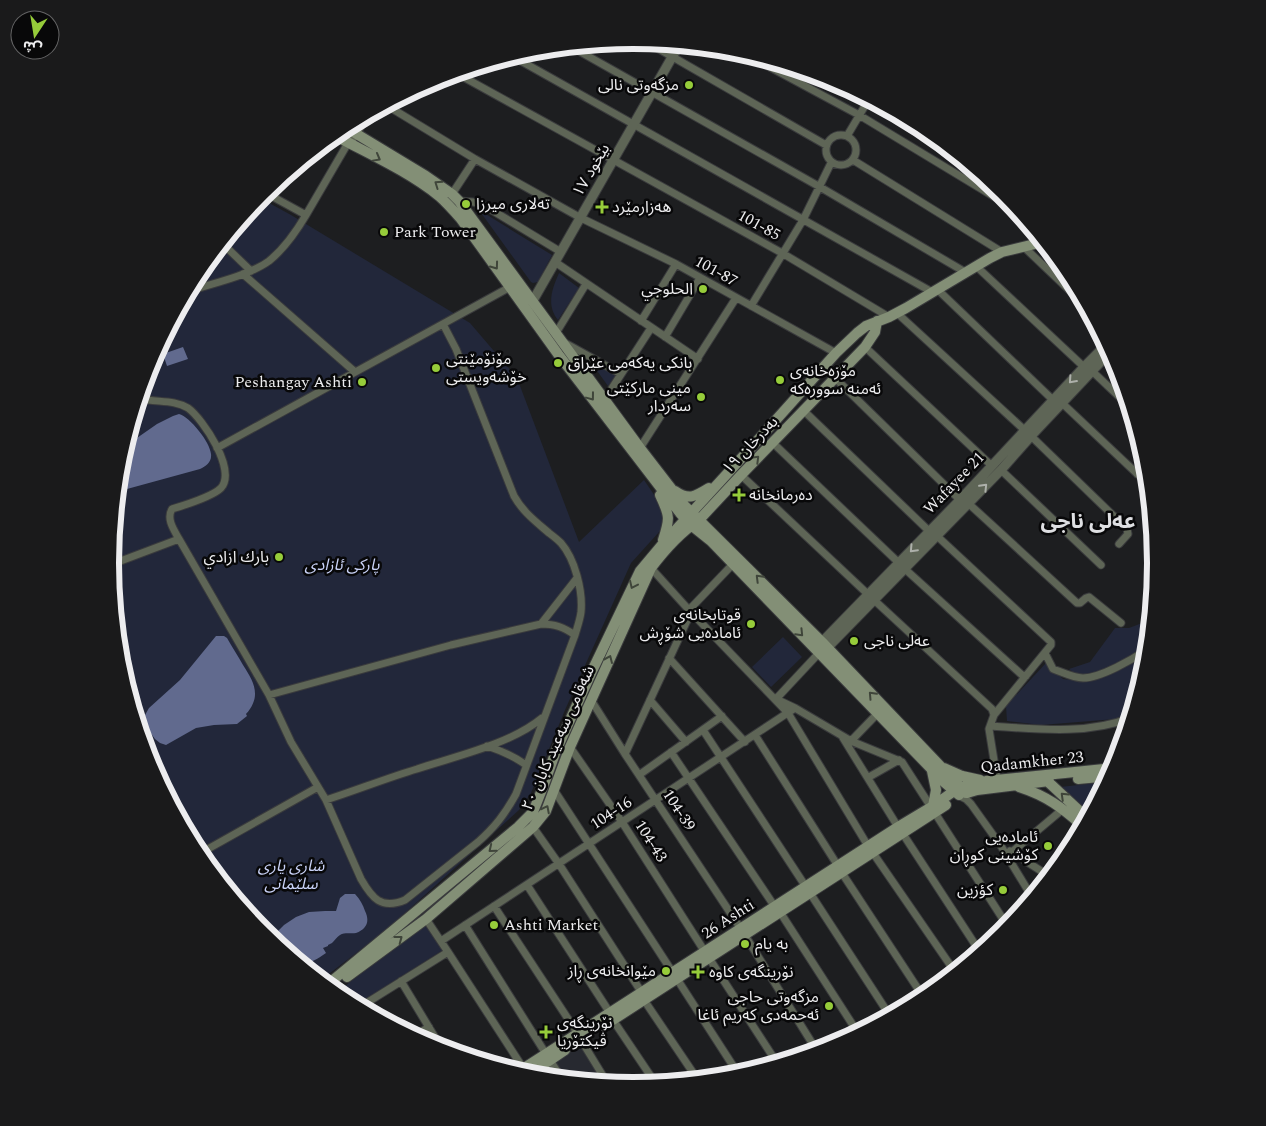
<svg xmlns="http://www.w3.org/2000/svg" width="1266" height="1126" font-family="Spectral,'Noto Sans Arabic',serif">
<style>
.built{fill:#272930}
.green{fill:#22273a}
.water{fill:#616a8e}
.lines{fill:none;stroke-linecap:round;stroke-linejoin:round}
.minor-casing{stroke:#3a3b3d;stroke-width:9}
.tertiary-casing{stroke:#3a3b3d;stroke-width:11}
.secondary-casing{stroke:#3a3b3d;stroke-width:12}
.minor{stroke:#5e6556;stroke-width:7}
.tertiary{stroke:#5e6556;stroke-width:9}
.secondary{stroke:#838f76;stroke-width:10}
.oneway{stroke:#3f453a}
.oneway2{stroke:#adb0aa}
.poi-dot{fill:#96cc3a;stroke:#080809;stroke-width:2}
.labels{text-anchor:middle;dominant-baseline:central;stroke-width:5;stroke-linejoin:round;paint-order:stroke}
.poi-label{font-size:16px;fill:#ededef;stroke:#080809;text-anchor:start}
.street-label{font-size:16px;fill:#ededef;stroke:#080809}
.park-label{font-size:16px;font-style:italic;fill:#cad3f8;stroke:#080809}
.district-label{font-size:21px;font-weight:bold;fill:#dedfe2;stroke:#080809}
.rim{fill:none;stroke:#ededef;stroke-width:6}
</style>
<rect width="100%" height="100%" fill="#1d1e20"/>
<path class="built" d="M 581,1040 L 602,1074 L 589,1082 L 562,1079 L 550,1060 Z"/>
<path class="green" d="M 260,198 L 291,215 L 470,323 L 517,378 L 579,542 L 644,480 L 659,502 L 664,515 L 663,524 L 660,531 L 631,563 L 565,710 L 531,793 L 519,810 L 385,931 L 321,980 L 263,933 L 198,853 L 150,763 L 120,665 L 110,563 L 120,461 L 150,363 L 198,272 Z
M 479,210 L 552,255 L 538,282 L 533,283 L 531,282 Z
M 559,273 L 579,288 L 558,320 C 546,305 552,289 559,273 Z
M 590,361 L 616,375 L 608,386 Z
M 1150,620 L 1146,665 L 1125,734 L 1116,719 L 1041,725 L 1007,721 L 1006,706 L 1046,663 L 1063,679 L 1084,681 L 1069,669 L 1090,662 L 1115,628 L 1129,628 Z
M 783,637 L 802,657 L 771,687 L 752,667 Z
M 1106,782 L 1089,815 L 1060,787 Z
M 424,924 L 443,950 L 356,1005 L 342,998 L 336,993 Z
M 427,1030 L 439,1048 L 433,1046 L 416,1037 Z"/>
<path class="water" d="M 183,347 L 188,359 L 167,366 L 163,354 Z
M 179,414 C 190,417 210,442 211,454 C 212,462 206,466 200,469 L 127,489 L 118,479 L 120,461 L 124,447 L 157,424 L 173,416 Z
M 216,636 L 224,636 L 227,638 C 232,647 238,656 243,665 C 254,682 262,696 246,714 L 247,716 L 237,724 L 214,725 L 196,728 L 166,745 L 160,743 L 155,739 L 144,724 L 145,715 L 149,708 L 180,680 Z
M 345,894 L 355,894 C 360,899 363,905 365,911 C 370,921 367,929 356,933 C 351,934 345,932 340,935 C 337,937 334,941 332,943 L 328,945 L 328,946 L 323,948 L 326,953 C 318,959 311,962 302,965 L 276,943 L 278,931 L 284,925 L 296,917 L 309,912 L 325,911 L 336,911 L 340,898 Z"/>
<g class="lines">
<defs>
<path id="minor" d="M 645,41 L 826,145
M 570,46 L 820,187 L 965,272
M 742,52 L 859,115 L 1016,210
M 512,56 L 932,292
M 456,73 L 782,253 L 889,317
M 386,105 L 475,159 L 581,218 L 676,264 L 836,353
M826 150a15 15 0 1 1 30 0a15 15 0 1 1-30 0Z
M 847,136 L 869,99
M 350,144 L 368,115
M 853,160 L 1002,252
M 264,192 L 306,215 L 348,143
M 452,194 L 475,159
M 459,201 L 473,202 L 485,206 L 561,252
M 222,243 L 251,271
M 1024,247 L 1086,306
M 555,262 L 698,359
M 976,266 L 1084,367
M 243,274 L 355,372
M 937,289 L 1053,400
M 188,291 C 212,284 250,275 269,261 C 285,248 296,232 306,215
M 751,306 L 803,220 L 831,163
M 897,313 L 1031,436 L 1127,529 L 1128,534 L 1119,544
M 641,321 L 676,264
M 556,333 L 586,284
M 665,337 L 700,278
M 565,343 L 621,374
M 865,347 L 992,466
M 1092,371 L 1129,406
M 835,378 L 960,500
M 139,398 C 155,403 173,399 188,408 C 203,419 237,470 221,488 C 212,497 185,505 172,509 C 166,519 174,530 179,539 L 269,695 L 291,742 L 326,800 L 361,879 C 372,898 381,910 405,900 L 478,842 C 495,827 505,814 516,794 L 575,635 C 577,628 580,620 581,612 C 583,591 575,559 561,543 C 557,539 553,536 549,533 C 535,521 523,512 514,496 L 456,349 L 443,324
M 605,399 L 651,328
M 1062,403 L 1148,484
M 803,410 L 929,531
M 773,443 L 899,563
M 217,448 L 510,287
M 640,448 L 736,298
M 1001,470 L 1101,565
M 1137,474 L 1146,466
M 741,475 L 873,599 L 992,709 L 994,715 L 989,729 L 997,779
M 968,503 L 1077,603 L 1080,603 L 1086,598 L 1089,597 L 1121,623
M 937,536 L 1051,642 L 1051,645 L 994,715
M 110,565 L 179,539
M 651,568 L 689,610 L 788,713 L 868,846
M 905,569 L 1022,675 L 1026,676
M 689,610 L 733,564
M 541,624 L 577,578
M 819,653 L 776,699 L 795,708 L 851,741 L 902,762 L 931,807
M 1045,653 L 1053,669 C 1062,672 1073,678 1083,678 C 1101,678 1133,659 1148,649
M 669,658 L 745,742
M 269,695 L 451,645 L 541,624 C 555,624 563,627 575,635
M 591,700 L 625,754 L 741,929 L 817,1051
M 650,700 L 686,742
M 991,726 C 1036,729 1087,735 1130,718
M 703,730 L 806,887
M 755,735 L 838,866
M 843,738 L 898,827
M 1122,740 L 1123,742
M 850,742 L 878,713
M 487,746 C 502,751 514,756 526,765
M 570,747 L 622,822 L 705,952
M 671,752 L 775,907
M 625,754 L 691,612
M 639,775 L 722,716
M 869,777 L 899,760
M 554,790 L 673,973
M 960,796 L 966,799 L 971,804 L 1001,846 L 1032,897
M 326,800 C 357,790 387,778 417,769 C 456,756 511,744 542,718
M 935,813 L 1008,927
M 533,827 L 559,864 L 642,993
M 903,834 L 980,952
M 1010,851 L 1049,876
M 1012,852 L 1063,809
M 873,853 L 955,972
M 199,854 L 318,787
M 842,873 L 924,998
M 527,885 L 610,1013
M 810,893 L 890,1016
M 494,906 L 578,1034
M 780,912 L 858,1033
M 426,919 L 448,952 L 525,1071
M 465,925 L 546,1054
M 441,941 L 795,708
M 709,958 L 777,1063
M 677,979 L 739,1075
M 401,981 L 442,1049
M 644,1000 L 698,1080
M 360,1007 L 448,952
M 613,1020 L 656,1084
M 414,1036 L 429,1027
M 581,1040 L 608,1084
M 550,1060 L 562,1079"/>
<path id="tertiary" d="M 527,311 L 679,45
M 822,642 L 960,500 L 1084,367 L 1106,345
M 828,647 L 1001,470 L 1031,436 L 1110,352"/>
<path id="secondary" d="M 345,127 L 426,176 L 452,194 L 459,201 L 640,448 L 684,505 L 822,642 L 966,793
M 334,135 C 369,154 408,171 439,196 C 447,203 454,211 461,219 L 558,354 L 680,513 L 691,525 L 711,541 L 945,783 L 959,795
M 675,491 C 689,501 696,496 709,488
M 660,495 C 670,516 670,519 663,540
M 944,768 L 962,776 L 980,780
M 932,771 L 936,790 L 933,806
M 1044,778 L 1087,818
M 1078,779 L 1110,776
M 1019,787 C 1047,796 1061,807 1083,826
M 967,793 L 977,790 L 1049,781
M 347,977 L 426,919 L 533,827 L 546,811 L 570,747 L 651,568 C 663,552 681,532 699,520 L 741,475 L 865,347 L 875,332 L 877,321
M 327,985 L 518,827 L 533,812 L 543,787 L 556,751 L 593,669 L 640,571 L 661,546 L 758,440 L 836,353 L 857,333 L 866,326 L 889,317 L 906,308 L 990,258 L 1002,252 L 1043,242
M 605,1025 L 946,805
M 518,1072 L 898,827 L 933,806 L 954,791 L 965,786 L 973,784 L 986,781 L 1114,768
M 528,1075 L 565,1050"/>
</defs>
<use href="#minor" class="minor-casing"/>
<use href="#tertiary" class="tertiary-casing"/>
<use href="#secondary" class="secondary-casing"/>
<use href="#minor" class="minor"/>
<use href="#tertiary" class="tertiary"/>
<use href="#secondary" class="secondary"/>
</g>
<defs><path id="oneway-chevron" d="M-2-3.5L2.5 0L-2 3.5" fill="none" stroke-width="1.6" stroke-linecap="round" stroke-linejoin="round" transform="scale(1.25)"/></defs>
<g class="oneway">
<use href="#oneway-chevron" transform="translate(377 158) rotate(29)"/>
<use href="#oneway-chevron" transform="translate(438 184) rotate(-145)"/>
<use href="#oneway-chevron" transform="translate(495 266) rotate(54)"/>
<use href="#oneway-chevron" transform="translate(591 397) rotate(53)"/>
<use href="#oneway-chevron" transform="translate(756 459) rotate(-45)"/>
<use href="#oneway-chevron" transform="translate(759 578) rotate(-135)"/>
<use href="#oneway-chevron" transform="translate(633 585) rotate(115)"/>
<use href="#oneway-chevron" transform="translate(800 633) rotate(46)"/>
<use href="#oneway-chevron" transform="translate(609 659) rotate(-66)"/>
<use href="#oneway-chevron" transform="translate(872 695) rotate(-133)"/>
<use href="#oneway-chevron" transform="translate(1064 796) rotate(-136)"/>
<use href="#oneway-chevron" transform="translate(546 809) rotate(-63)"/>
<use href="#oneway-chevron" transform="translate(492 849) rotate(141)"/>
<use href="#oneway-chevron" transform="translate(399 939) rotate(-37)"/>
</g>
<g class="oneway2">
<use href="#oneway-chevron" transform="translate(1072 380) rotate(132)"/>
<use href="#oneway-chevron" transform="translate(984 487) rotate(-46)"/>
<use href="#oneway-chevron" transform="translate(913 549) rotate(133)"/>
</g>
<g class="poi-dot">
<circle cx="689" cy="85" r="5"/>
<circle cx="466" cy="204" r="5"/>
<path d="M599.5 199.5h5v5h5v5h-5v5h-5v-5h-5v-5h5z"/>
<circle cx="384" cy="232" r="5"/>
<circle cx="703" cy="289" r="5"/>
<circle cx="558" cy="363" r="5"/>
<circle cx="436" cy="368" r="5"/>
<circle cx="780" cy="380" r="5"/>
<circle cx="362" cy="382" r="5"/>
<circle cx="701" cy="397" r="5"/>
<path d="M736.5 487.5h5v5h5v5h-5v5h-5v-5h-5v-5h5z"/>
<circle cx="279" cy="557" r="5"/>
<circle cx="751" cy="624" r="5"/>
<circle cx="854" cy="641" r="5"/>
<circle cx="1048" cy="846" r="5"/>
<circle cx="1003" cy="890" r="5"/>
<circle cx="494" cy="925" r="5"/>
<circle cx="745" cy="944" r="5"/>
<circle cx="666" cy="971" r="5"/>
<path d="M695.5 964.5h5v5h5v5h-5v5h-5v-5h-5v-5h5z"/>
<circle cx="829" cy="1006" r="5"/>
<path d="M543.5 1024.5h5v5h5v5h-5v5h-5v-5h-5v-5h5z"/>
</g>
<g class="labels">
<g class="poi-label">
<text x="679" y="85" text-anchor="end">مزگەوتی نالی</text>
<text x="476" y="204">تەلاری میرزا</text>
<text x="612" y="207">هەزارمێرد</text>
<text x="394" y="232">Park Tower</text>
<text x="693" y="289" text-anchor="end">الحلوجي</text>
<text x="446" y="359">مۆنۆمێنتی<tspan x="446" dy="18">خۆشەویستی</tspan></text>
<text x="568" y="363">بانکی یەکەمی عێراق</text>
<text x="790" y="371">مۆزەخانەی<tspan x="790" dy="18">ئەمنە سوورەکە</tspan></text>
<text x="352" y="382" text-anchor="end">Peshangay Ashti</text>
<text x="691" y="388" text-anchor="end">مینی مارکێتی<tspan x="691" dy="18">سەردار</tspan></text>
<text x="749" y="495">دەرمانخانە</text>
<text x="269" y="557" text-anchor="end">بارك ازادي</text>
<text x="741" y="615" text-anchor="end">قوتابخانەی<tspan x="741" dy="18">ئامادەیی شۆڕش</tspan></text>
<text x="864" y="641">عەلی ناجی</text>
<text x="1038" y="837" text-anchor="end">ئامادەیی<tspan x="1038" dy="18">کۆشینی کوڕان</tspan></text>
<text x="993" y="890" text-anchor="end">كؤزين</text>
<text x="504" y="925">Ashti Market</text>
<text x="755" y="944">به يام</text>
<text x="656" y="971" text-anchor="end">مێوانخانەی ڕاز</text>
<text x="709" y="972">نۆرینگەی کاوە</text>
<text x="819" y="997" text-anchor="end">مزگەوتی حاجی<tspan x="819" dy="18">ئەحمەدی کەریم ئاغا</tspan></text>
<text x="557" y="1023">نۆرینگەی<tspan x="557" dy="18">ڤیکتۆریا</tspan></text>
</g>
<g class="street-label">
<text transform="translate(591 170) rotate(-60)">بێخود ١٧</text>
<text transform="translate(759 225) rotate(29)">101-85</text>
<text transform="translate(716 271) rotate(29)">101-87</text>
<text transform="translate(750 445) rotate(-46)">بەدرخان ١٩</text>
<text transform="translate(954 483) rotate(-46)">Wafayee 21</text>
<text transform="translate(558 738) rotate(-66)">شەقامی سەعید کابان ٢٠</text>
<text transform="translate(1032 762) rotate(-6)">Qadamkher 23</text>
<text transform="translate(679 810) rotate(57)">104-39</text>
<text transform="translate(611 813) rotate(-33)">104-16</text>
<text transform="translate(651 841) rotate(58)">104-43</text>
<text transform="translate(728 919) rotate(-33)">26 Ashti</text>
</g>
<g class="park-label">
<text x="342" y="565">پارکی ئازادی</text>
<text x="291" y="866">شاری یاری<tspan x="291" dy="18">سلێمانی</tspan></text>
</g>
<g class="district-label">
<text x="1088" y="522">عەلی ناجی</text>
</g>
</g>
<path d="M0 0H1266V1126H0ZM119 563a514 514 0 1 1 1028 0a514 514 0 1 1-1028 0Z" fill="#1a1a1b" fill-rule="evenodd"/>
<path class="rim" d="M119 563a514 514 0 1 1 1028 0a514 514 0 1 1-1028 0Z"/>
<g transform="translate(35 35) rotate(192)"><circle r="24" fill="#080809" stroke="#646465"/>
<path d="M0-4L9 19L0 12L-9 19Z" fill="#96cc3a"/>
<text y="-8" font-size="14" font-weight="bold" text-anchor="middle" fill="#ededef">ش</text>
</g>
</svg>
